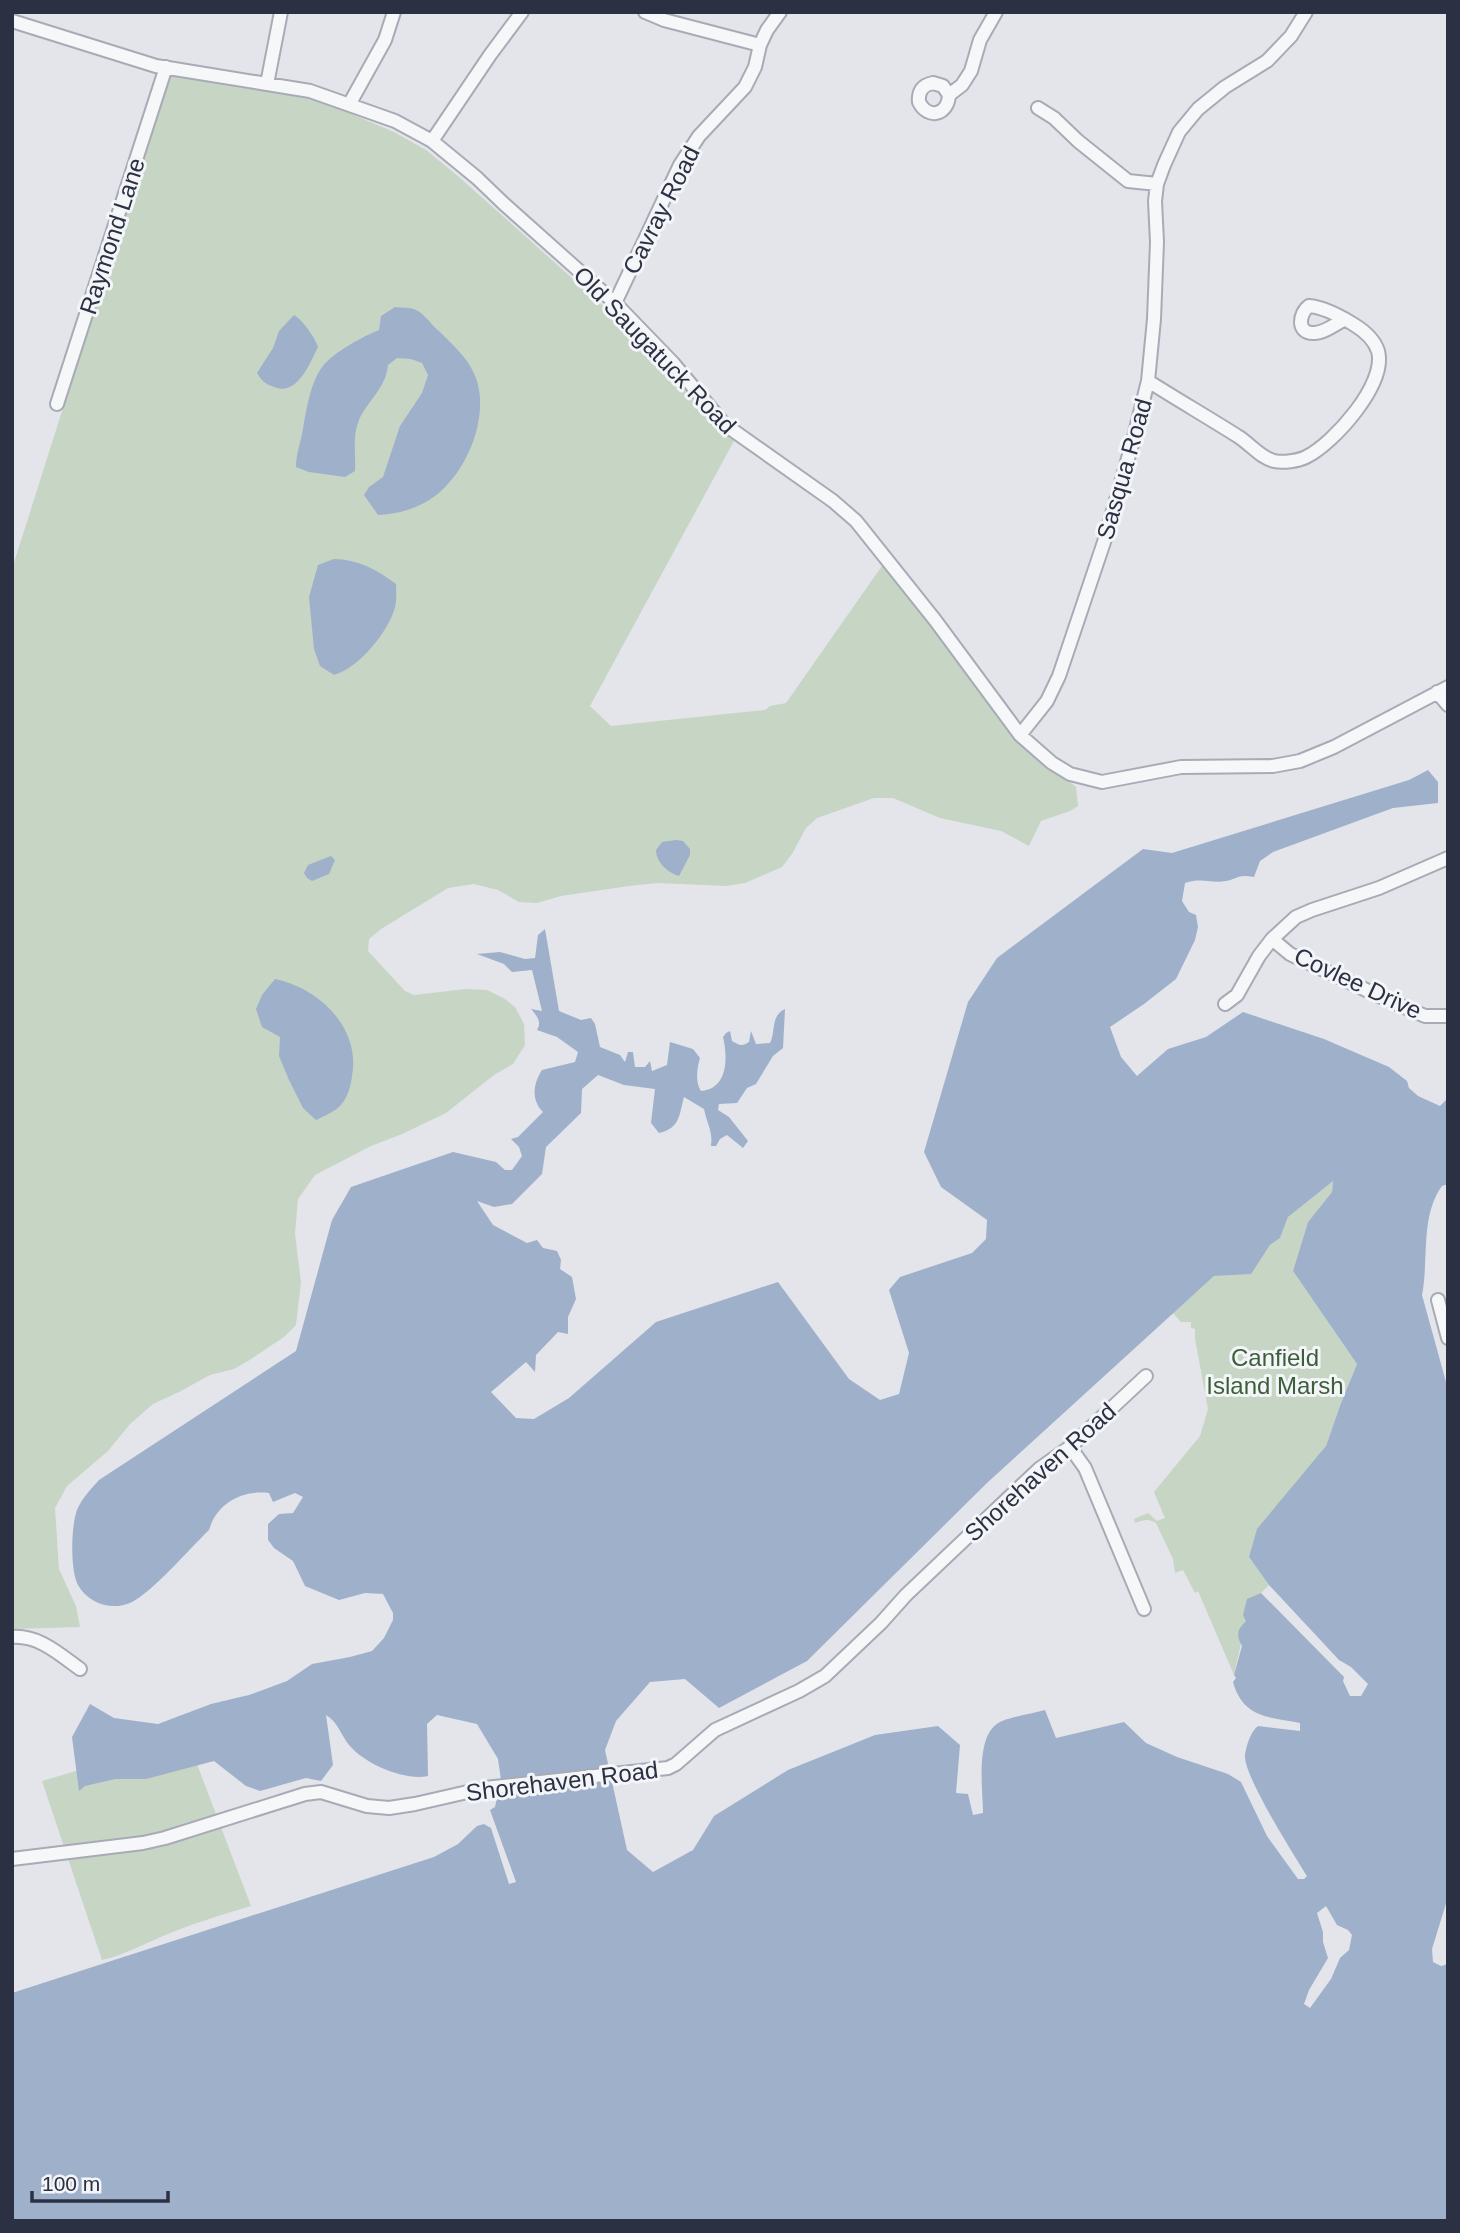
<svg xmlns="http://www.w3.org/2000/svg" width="1460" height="2233" font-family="Helvetica,sans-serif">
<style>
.green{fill:#c7d5c4}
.water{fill:#9fb0ca;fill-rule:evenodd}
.pier{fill:#e3e5eb}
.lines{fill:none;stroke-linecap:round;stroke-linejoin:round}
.minor-casing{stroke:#a8abb5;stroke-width:16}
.minor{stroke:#f6f7f9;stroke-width:12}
.labels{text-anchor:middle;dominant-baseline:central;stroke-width:6;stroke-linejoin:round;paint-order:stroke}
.street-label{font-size:24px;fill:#2b3143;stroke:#f3f5f8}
.park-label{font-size:24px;fill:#3c5e39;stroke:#f3f5f8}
</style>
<rect width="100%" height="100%" fill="#e3e5eb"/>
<path class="green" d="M 169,73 L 269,89 L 328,104 L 394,132 L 426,150 L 459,177 L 620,321 L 682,384 L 714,422 L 735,439 L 590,706 L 611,726 L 765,710 L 770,706 L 786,703 L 884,563 L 974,681 L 999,719 L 1018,741 L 1076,787 L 1078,806 L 1070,811 L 1041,821 L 1029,846 L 1001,831 L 940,818 L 893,798 L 874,798 L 817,818 L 806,828 L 792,854 L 782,867 L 745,883 L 726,886 L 657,883 L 629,886 L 561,896 L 537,903 L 519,902 L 498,890 L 474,884 L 448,888 L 381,929 L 369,939 L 368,951 L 405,991 L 414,995 L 466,989 L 487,990 L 505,999 L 515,1007 L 524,1024 L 525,1045 L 513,1064 L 494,1075 L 446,1113 L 402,1134 L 371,1146 L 315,1175 L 298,1199 L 295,1234 L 301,1282 L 296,1325 L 284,1337 L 248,1361 L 234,1369 L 210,1375 L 179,1392 L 153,1404 L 130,1424 L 108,1451 L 67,1486 L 55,1508 L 59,1569 L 76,1606 L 80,1627 L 12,1629 L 12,569 Z
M 1333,1180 L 1332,1192 L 1308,1222 L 1293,1271 L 1357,1364 L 1341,1403 L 1326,1446 L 1249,1557 L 1269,1585 L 1261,1593 L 1247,1600 L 1246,1621 L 1234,1675 L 1198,1591 L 1195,1593 L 1183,1570 L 1175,1573 L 1173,1559 L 1156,1523 C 1148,1518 1143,1520 1135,1523 L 1134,1519 L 1148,1513 L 1157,1521 L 1165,1518 L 1154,1492 L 1200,1436 L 1208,1409 L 1195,1339 L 1195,1329 L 1191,1328 L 1191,1322 L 1181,1322 L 1173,1313 L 1214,1276 L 1251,1273 L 1270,1245 L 1280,1238 L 1288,1217 Z
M 187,1738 L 251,1906 C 221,1915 191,1924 163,1936 C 142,1945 124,1955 102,1960 L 42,1781 Z"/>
<path class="water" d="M 395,307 C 401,308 411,307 416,310 C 425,314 432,326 440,332 C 454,346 469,359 476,378 C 491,420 463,483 424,503 C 409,511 395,514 378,515 L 364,495 L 369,487 L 383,477 L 400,426 L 422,393 L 428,375 L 422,363 L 411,359 L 397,358 L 388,365 C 386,388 368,400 359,420 C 352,437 356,453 355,471 L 345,477 L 309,472 L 296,467 C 296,453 301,442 303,429 C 306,411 311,380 323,366 C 334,352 362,337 379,330 L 381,316 Z
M 294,315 C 302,319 316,339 318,347 C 310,363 297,397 274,387 C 265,384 262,381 257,373 L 273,348 L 279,331 Z
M 334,559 C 357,559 378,570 396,584 C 396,591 397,600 395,607 C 389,631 359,668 334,675 L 320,666 L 314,649 L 309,597 L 318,565 Z
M 1428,770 L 1438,782 L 1438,803 L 1393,808 L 1273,852 L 1260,861 L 1254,877 C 1237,874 1240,878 1226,881 C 1212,884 1203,877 1185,883 L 1182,901 L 1189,912 L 1196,915 L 1198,927 L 1195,940 L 1176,979 L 1144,1004 L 1110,1027 L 1121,1057 L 1137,1076 L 1168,1049 L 1206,1037 L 1243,1012 L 1324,1039 L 1389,1067 L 1407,1081 L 1409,1088 L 1418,1096 L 1440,1106 L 1448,1098 L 1448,1184 L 1442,1186 C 1420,1216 1429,1260 1422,1295 L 1446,1382 L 1448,1415 L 1448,1919 L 1438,1957 L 1448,1951 L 1448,2221 L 12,2221 L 12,1993 L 434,1857 L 458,1844 L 477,1826 L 484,1824 L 491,1828 L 509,1884 L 516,1882 L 490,1810 L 495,1807 L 501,1780 L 498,1759 L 477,1724 L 437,1715 L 427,1724 L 428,1776 C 404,1781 365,1764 349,1745 C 341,1735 338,1722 326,1715 L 333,1765 L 321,1781 L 306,1778 L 260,1791 L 246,1786 L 214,1761 L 146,1779 L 115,1779 L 85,1786 L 79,1791 L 72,1737 L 90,1704 L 114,1718 L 158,1724 L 211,1704 L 249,1695 L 287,1681 L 312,1664 L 350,1657 L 372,1651 L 384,1638 L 393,1620 L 393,1613 L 383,1594 L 365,1593 L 339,1600 L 305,1586 L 293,1561 L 274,1548 L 268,1540 L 268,1524 L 279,1514 L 293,1513 L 303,1497 L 295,1493 L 273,1502 L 269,1493 C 242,1490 217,1503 209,1530 C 190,1548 152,1593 130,1603 C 111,1611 88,1603 78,1585 C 70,1570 71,1526 77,1510 C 82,1498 91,1489 99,1480 L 296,1351 L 332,1220 L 351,1187 L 453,1152 L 496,1162 L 505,1170 L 512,1170 L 522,1156 L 519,1147 L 511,1139 L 518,1137 L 543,1112 C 531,1100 533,1084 542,1070 L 575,1062 L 578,1052 L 557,1037 L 537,1030 C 542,1022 537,1016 531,1009 L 542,1011 L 532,970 L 512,972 L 504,964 L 477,954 L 500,952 L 525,959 L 535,958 L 538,935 L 545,929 L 559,1011 L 581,1020 L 591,1018 L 595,1024 L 600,1047 L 620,1055 L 625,1062 L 628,1052 L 633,1052 L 635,1067 L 645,1067 L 650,1061 L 652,1071 L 667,1065 L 670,1042 L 693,1049 L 700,1058 C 697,1067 695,1083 701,1091 C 728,1089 728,1058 723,1037 L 726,1033 L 730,1031 L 732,1041 C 739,1045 742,1047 749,1042 L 751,1031 L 756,1044 L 770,1043 C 776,1032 770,1016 785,1009 L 783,1048 L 773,1056 L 756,1084 L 747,1088 L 737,1103 L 719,1104 L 718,1110 L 729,1117 L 748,1141 L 743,1148 L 727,1135 L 720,1139 L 716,1146 L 711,1146 C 713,1131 707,1124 704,1109 L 684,1097 C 679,1114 681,1128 659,1133 L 651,1123 L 655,1089 L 624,1085 L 598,1075 L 582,1089 L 581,1113 L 546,1147 L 542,1174 L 512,1204 L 494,1207 L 477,1201 L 493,1225 L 527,1243 L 537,1240 L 543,1248 L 557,1251 L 561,1260 L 560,1269 L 572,1277 L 576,1299 L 568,1317 L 568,1334 L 558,1332 L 536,1355 L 535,1372 L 526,1362 L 491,1392 L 516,1418 L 534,1419 L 569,1398 L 656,1322 L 778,1282 L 849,1379 L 880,1400 L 899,1394 L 909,1353 L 889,1290 L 900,1277 L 972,1253 L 986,1239 L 987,1220 L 941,1187 L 924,1152 L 968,1002 L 997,958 L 1143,849 L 1172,853 L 1409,780 ZM 1333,1181 L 1332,1192 L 1308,1222 L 1293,1271 L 1357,1364 L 1341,1403 L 1326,1446 L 1257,1529 L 1249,1557 L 1269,1585 L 1339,1660 L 1351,1667 L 1368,1684 L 1361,1696 L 1350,1696 L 1343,1681 L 1344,1677 L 1261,1593 L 1247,1599 L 1243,1615 L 1246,1621 C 1237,1630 1236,1635 1242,1646 L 1234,1675 L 1236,1678 L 1233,1682 C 1243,1718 1269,1717 1300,1723 L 1300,1731 L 1258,1726 C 1251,1731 1246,1746 1245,1755 C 1243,1775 1294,1855 1307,1876 L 1304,1879 L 1298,1879 L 1267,1836 L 1241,1782 L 1228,1774 L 1177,1757 L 1146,1743 L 1124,1722 L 1056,1738 L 1045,1710 C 1031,1714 1015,1716 1002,1721 C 974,1732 983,1789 983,1813 L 973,1815 L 968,1794 L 956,1793 L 960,1745 L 938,1726 L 875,1735 L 788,1770 L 714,1816 L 693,1850 L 653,1872 L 627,1850 L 605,1750 L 616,1721 L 650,1682 L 685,1679 L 719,1708 L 807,1661 L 988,1482 L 1214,1276 L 1251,1274 L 1270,1245 L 1280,1238 L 1288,1217 Z
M 676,840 L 683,841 L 690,849 L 690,855 L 679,876 C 668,873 656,862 656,850 L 662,842 Z
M 331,856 L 335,860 L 329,874 L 312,881 L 307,878 L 304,873 L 308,865 Z
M 275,979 C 319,988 361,1028 352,1076 C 351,1086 347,1099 340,1106 C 334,1112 324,1116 316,1120 L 303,1108 L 289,1080 L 279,1056 L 280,1037 L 262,1027 L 256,1009 L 262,995 Z"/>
<path class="pier" d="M 1448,1897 L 1448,1935 L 1442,1954 L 1448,1948 L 1448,1964 L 1441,1966 L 1433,1962 L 1432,1949 Z
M 1326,1906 L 1337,1925 L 1348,1930 L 1352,1935 L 1349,1950 L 1340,1958 L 1331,1979 L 1310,2008 L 1304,2004 L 1309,1990 L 1328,1958 L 1323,1942 L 1323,1932 L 1317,1913 Z"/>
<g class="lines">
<defs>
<path id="minor" d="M 645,12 L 664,20 L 760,45
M 12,21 L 156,66 L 310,91 L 395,121 L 432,141 L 477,178 L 503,203 L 615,303 L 673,363 L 724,424 L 833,501 L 856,521 L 935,620 L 1020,735 L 1052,763 L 1070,774 L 1102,782 L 1181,767 L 1273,766 L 1300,761 L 1334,747 L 1448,687
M 267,84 L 281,12
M 949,95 L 943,86 L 933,83 C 922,85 918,92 919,102 C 928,120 948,115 949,95 L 962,85 L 971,71 L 980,40 L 996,12
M 350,103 L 385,40 L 394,12
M 1038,108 L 1054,118 L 1078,141 L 1128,181 L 1157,184
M 432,141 L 490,55 L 522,12
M 615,303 L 680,165 L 699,136 L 745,87 L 755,67 L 760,45 L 767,30 L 780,12
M 1148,381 C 1178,400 1209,418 1239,437 C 1251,445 1261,458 1274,461 C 1283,463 1298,461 1306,457 C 1333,444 1387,384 1378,351 C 1374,339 1363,330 1353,324 C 1340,316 1324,307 1309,306 C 1299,313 1296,334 1314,333 C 1324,333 1336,324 1345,319
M 57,404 L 166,67
M 1437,692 L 1448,705
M 1020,735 L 1047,701 L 1059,676 L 1104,542 L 1133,441 L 1148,381 L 1154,319 L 1157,242 L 1155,201 L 1157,184 L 1164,165 L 1179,132 L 1198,109 L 1225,87 L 1267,61 L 1291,36 L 1306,12
M 1272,939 L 1290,954 L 1381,997 L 1425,1016 L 1448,1016
M 1225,1004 L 1237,995 L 1259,956 L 1272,939 L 1296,917 L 1312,910 L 1379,888 L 1448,858
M 1438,1300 L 1448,1338
M 1070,1447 L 1085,1468 L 1144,1609
M 12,1637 C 39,1635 59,1654 80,1669
M 12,1859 L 143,1843 L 165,1838 L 305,1794 L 321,1792 L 367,1806 L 389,1808 L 415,1804 L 485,1788 L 668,1768 L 676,1764 L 715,1730 L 799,1691 L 825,1676 L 881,1623 L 906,1595 L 1039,1469 L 1070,1447 L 1146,1376"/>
</defs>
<use href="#minor" class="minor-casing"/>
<use href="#minor" class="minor"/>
</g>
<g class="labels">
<g class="street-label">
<text transform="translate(661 210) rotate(-63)">Cavray Road</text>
<text transform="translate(112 236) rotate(-72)">Raymond Lane</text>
<text transform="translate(655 350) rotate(46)">Old Saugatuck Road</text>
<text transform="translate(1124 469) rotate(-74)">Sasqua Road</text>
<text transform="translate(1358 983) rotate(25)">Covlee Drive</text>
<text transform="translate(1040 1472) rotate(-42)">Shorehaven Road</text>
<text transform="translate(562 1781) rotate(-7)">Shorehaven Road</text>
</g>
<g class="park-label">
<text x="1275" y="1357">Canfield<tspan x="1275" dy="28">Island Marsh</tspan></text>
</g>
</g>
<rect width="1460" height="2233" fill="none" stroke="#2b3143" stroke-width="28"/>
<path d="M32 2191v10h136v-10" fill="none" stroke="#2b3143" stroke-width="3.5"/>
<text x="42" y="2191" font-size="21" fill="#2b3143" stroke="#f3f5f8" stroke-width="5" paint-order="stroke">100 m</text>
</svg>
